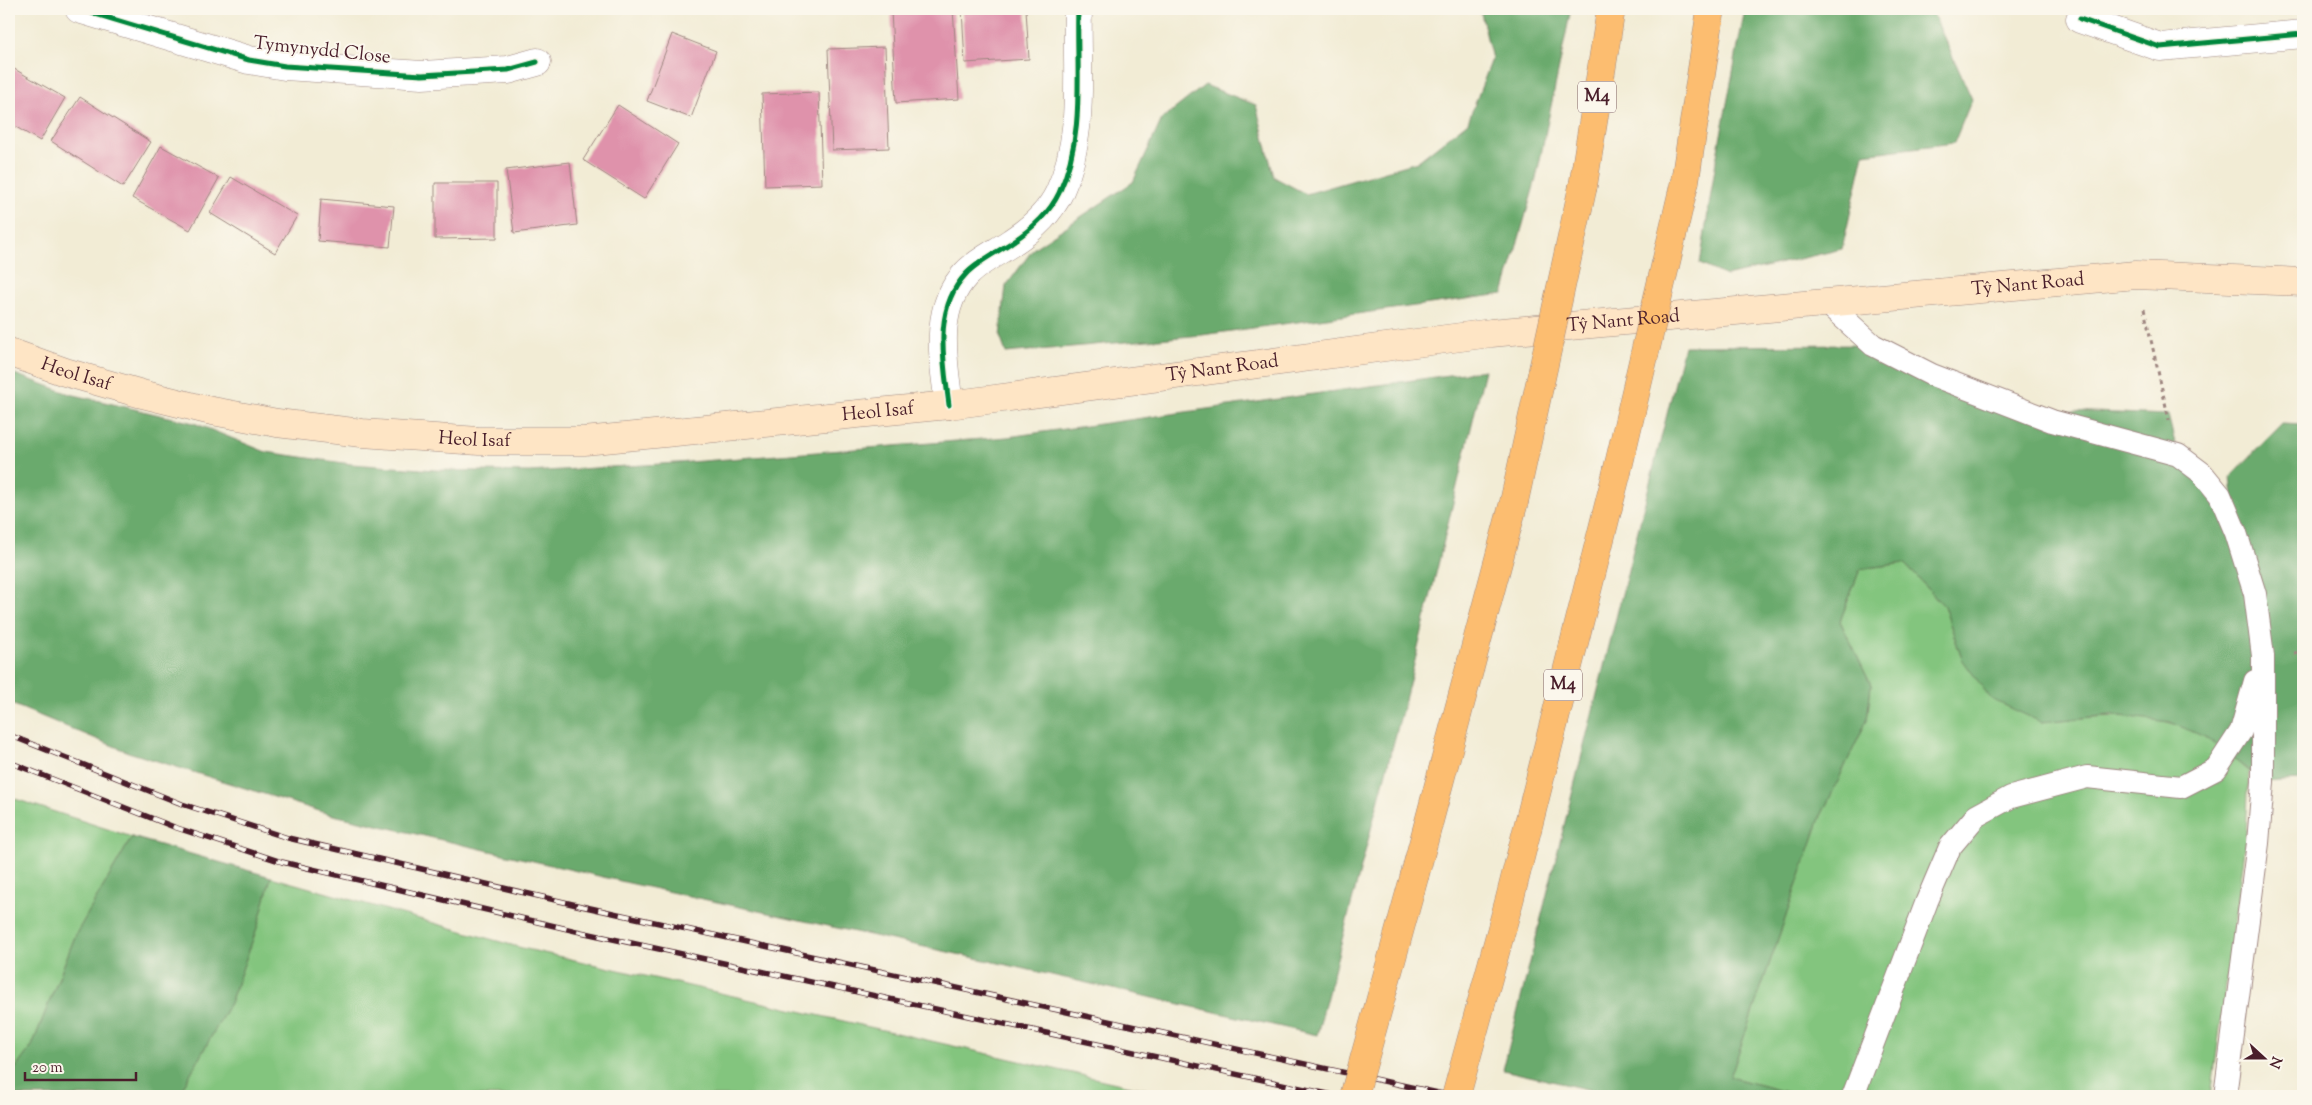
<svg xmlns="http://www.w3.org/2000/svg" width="2312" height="1105" font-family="'Sorts Mill Goudy',serif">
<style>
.green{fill:#83c57e;stroke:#667254}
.forest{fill:#6aaa6d;stroke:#5a644c}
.building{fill:#df92ab}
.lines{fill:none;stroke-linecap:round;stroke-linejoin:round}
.service-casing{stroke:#9e8680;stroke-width:24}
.minor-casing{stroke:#9e8680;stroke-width:29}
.secondary-casing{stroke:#9e8680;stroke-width:29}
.motorway-casing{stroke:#9e8680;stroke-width:29}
.path{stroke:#9e8680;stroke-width:3;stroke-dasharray:4 4;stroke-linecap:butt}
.service{stroke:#fff;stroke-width:22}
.minor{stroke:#fff;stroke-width:28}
.secondary{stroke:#fee5c5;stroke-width:28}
.motorway{stroke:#fcbd6f;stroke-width:28}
.rail-casing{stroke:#4a1f2b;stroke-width:5.5}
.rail{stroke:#fbf7ec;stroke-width:4;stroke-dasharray:11;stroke-linecap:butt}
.motorway-bridge-casing{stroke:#9e8680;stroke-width:29;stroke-linecap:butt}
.motorway-bridge{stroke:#fcbd6f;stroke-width:28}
.cycleway-casing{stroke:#fbf7ec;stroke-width:8}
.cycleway{stroke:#00873e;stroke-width:5}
.labels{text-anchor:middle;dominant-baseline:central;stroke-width:4;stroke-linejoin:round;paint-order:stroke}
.shield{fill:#fbf7ec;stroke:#7f6065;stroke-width:1}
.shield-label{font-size:18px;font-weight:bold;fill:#4a1f2b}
.street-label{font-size:19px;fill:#4a1f2b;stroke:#fbf7ec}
</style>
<rect width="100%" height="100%" fill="#fbf7ec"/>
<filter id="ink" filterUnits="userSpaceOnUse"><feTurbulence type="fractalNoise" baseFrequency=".02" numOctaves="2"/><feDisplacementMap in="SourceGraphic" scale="10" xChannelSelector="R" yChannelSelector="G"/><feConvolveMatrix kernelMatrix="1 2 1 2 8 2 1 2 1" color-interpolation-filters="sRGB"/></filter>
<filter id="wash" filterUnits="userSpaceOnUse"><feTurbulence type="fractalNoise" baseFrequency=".0096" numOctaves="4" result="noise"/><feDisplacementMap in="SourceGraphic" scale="20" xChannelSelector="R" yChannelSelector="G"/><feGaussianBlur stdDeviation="1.12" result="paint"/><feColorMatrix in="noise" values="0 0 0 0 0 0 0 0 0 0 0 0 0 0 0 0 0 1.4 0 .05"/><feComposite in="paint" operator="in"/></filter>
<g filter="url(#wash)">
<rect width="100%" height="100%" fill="#f2ecd5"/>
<path class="green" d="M 1904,563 L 1944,606 L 1962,659 L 2041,722 C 2096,716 2156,708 2207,738 C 2222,747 2236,761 2249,772 L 2246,834 L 2211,1096 L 1801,1096 L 1730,1077 L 1820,818 L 1867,720 L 1871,685 L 1840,621 L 1860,569 Z
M 9,797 L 132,837 L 76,934 L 32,1046 L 15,1069 L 9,1066 Z
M 271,877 L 522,948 L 1125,1085 L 1123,1096 L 178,1096 L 230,1003 L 258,925 Z"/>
<path class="forest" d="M 1480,9 L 1571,9 L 1536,179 L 1503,294 L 1202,335 L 1006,353 L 1000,336 L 1006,286 L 1034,248 L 1133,182 L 1162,119 L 1205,85 L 1256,105 L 1274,177 L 1306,194 L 1417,162 L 1468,122 L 1492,59 Z
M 1745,9 L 1931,9 L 1972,99 L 1954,143 L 1864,154 L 1842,249 L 1726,276 L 1700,264 L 1716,161 Z
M 1873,345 L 2020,409 L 2168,415 L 2178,455 L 2236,531 L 2231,476 L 2282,424 L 2303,425 L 2303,780 L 2263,782 L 2207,738 L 2170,722 L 2112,715 L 2041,722 L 1991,699 L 1962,659 L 1944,606 L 1904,563 L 1860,569 L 1840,621 L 1871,685 L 1867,720 L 1820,818 L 1730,1077 L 1801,1096 L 1617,1096 L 1503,1070 L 1684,346 Z
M 1485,370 L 1412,673 L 1317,1035 L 1003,964 L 629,883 L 329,814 L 128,752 L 9,703 L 9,372 L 70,394 L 194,423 L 266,452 L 351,464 L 435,470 L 529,472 L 677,463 L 1007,437 Z
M 132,837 L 271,877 L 258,925 L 230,1003 L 178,1096 L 9,1096 L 9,1066 L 15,1069 L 32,1046 L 76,934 Z
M 1125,1085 L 1180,1096 L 1123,1096 Z"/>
<g id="blocks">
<path class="building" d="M 933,9 L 953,9 L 959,99 L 896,103 L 891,11 Z
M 962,9 L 1026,9 L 1029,59 L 965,63 Z
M 672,34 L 716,51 L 691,118 L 647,101 Z
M 885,47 L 889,148 L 832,150 L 828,49 Z
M 9,66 L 65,98 L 40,141 L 9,123 Z
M 819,92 L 822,184 L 765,186 L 762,94 Z
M 80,97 L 151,142 L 123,187 L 51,141 Z
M 618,105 L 678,144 L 644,199 L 583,160 Z
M 161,146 L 219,178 L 190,230 L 132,198 Z
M 570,162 L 577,225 L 514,233 L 506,170 Z
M 231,177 L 297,216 L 275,253 L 210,213 Z
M 435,183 L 497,183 L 497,238 L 435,239 Z
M 321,199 L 394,206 L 390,247 L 318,241 Z"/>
</g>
</g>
<g filter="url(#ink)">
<use href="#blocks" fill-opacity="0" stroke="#9e8680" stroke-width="1"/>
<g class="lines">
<defs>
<path id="service" d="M 1828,304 L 1873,345 L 1932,375 L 2052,421 L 2178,455 L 2202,473 L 2220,495 L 2236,533 L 2255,594 L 2263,656 L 2263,782 L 2258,843 L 2225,1096
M 1853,1096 L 1927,901 L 1950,847 L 1976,816 L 2011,797 L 2087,777 L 2181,787 L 2216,769 L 2241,731 L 2255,681"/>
<path id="minor" d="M 79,9 L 249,60 L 285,66 L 422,75 L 508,70 L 537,62
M 2080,19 L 2160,47 L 2303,34
M 949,405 C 944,362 932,310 966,274 C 978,261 998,252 1012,242 C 1032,229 1049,214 1059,193 C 1086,135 1076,70 1078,9"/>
<g id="secondary">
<path id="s1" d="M 9,352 L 65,372 L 142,394 L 207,410 L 277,423 L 362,433 L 479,441 L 584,441 L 949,405 L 1491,333 L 2136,275 L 2303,282"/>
</g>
<path id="motorway" d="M 1685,181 L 1711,9
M 1583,186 L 1611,9
M 1415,874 L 1514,502
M 1456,1096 L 1510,898 L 1617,472"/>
</defs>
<use href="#service" class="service-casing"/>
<use href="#minor" class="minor-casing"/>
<use href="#secondary" class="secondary-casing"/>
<use href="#motorway" class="motorway-casing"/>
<path class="path" d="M 2144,309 L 2169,420
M 2294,653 L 2303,652"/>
<use href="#service" class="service"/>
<use href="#minor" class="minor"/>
<use href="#secondary" class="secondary"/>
<use href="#motorway" class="motorway"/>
<defs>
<path id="rail" d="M 9,735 L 182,804 L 288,838 L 581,906 L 1452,1096
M 9,762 L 174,827 L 282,862 L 576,931 L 1337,1096"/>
</defs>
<use href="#rail" class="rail-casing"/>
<use href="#rail" class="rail"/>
<defs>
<path id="motorway-bridge" d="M 1617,472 L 1685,181
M 1514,502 L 1583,186
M 1354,1096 L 1415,874"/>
</defs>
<use href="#motorway-bridge" class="motorway-bridge-casing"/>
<use href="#motorway-bridge" class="motorway-bridge"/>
<defs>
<path id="cycleway" d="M 79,9 L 249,60 L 285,66 L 422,75 L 508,70 L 537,62
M 2080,19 L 2160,47 L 2303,34
M 949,405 C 944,362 932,310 966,274 C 978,261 998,252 1012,242 C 1032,229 1049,214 1059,193 C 1086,135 1076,70 1078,9"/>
</defs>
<use href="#cycleway" class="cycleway-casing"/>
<use href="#cycleway" class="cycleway"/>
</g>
</g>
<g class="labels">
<g class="shield">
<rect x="1578" y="81.5" width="38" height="31" rx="4"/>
<rect x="1544" y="669.5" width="38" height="31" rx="4"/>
</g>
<g class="shield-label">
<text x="1597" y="97">M4</text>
<text x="1563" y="685">M4</text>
</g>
<g class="street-label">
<text transform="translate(322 51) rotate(6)">Tymynydd Close</text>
<text stroke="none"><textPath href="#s1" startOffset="2038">Tŷ Nant Road</textPath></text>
<text stroke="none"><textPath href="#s1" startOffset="1632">Tŷ Nant Road</textPath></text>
<text stroke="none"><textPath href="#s1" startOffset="1228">Tŷ Nant Road</textPath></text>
<text stroke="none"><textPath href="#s1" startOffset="71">Heol Isaf</textPath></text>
<text stroke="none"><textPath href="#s1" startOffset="881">Heol Isaf</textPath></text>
<text stroke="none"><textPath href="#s1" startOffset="476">Heol Isaf</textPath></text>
</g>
</g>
<rect width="2312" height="1105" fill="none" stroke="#fbf7ec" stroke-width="30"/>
<g transform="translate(2264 1058) rotate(111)" stroke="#fbf7ec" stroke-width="4" paint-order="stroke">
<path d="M0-4L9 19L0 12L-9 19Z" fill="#4a1f2b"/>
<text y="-8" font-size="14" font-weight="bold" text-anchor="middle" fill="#4a1f2b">N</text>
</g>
<path d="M25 1072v8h111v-8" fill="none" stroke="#4a1f2b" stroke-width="2.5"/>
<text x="32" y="1072" font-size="15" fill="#4a1f2b" stroke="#fbf7ec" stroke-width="4" paint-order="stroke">20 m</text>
</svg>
